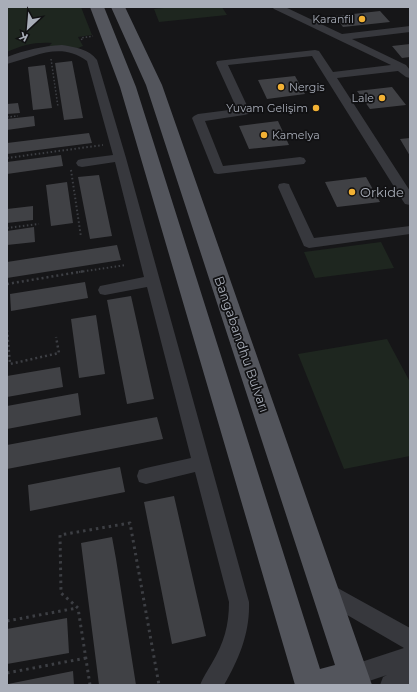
<svg xmlns="http://www.w3.org/2000/svg" width="417" height="692" font-family="Montserrat,sans-serif">
<style>
.green{fill:#1e261f}
.building{fill:#404145}
.lines{fill:none;stroke-linecap:round;stroke-linejoin:round}
.path-far3{stroke:#3d3f44;stroke-width:1.5;stroke-dasharray:1.5 2;stroke-linecap:butt}
.path-far2{stroke:#3d3f44;stroke-width:2;stroke-dasharray:1.5 2.5;stroke-linecap:butt}
.path-far1{stroke:#3d3f44;stroke-width:2.5;stroke-dasharray:2 3;stroke-linecap:butt}
.path{stroke:#3d3f44;stroke-width:3;stroke-dasharray:2.5 4;stroke-linecap:butt}
.minor{fill:#37383d;fill-rule:evenodd}
.primary{fill:#53555c;fill-rule:evenodd}
.poi-dot{fill:#f2b134;stroke:#111113;stroke-width:1.5}
.labels{text-anchor:middle;dominant-baseline:central;stroke-width:3.5;stroke-linejoin:round;paint-order:stroke}
.far-poi-label{font-size:11px;fill:#a8adb8;stroke:#111113;text-anchor:end}
.poi-label{font-size:13px;fill:#a8adb8;stroke:#111113;text-anchor:start}
.street-label{font-size:13px;fill:#a8adb8;stroke:#111113}
</style>
<rect width="100%" height="100%" fill="#161618"/>
<path class="green" d="M 7,7 L 81,7 L 92,35 L 78,37 L 83,46 L 78,48 L 49,46 L 52,43 C 34,42 23,45 7,52 Z
M 174,7 L 222,7 L 227,15 L 159,22 L 154,9 Z
M 381,242 L 394,268 L 315,278 L 304,252 Z
M 387,339 L 410,382 L 410,456 L 344,469 L 298,354 Z"/>
<path class="building" d="M 380,11 L 390,22 L 343,27 L 335,16 Z
M 410,44 L 410,57 L 402,58 L 392,46 Z
M 72,61 L 83,118 L 64,120 L 55,63 Z
M 45,65 L 52,108 L 33,110 L 28,67 Z
M 295,76 L 305,94 L 267,99 L 258,80 Z
M 392,87 L 406,105 L 370,109 L 357,91 Z
M 18,103 L 20,113 L 7,114 L 7,104 Z
M 34,116 L 35,126 L 7,130 L 7,119 Z
M 278,121 L 289,145 L 249,149 L 239,126 Z
M 89,133 L 92,143 L 7,154 L 7,143 Z
M 410,138 L 410,156 L 400,139 Z
M 61,155 L 63,166 L 7,174 L 7,162 Z
M 99,175 L 112,236 L 90,239 L 78,177 Z
M 366,177 L 380,202 L 337,207 L 325,182 Z
M 67,182 L 73,223 L 51,226 L 46,185 Z
M 33,206 L 33,220 L 7,223 L 7,209 Z
M 34,227 L 35,242 L 7,245 L 7,231 Z
M 117,245 L 121,260 L 7,278 L 7,262 Z
M 85,282 L 88,298 L 11,311 L 10,294 Z
M 131,296 L 154,399 L 127,404 L 107,300 Z
M 96,315 L 105,374 L 79,378 L 71,319 Z
M 60,367 L 63,387 L 7,397 L 7,376 Z
M 78,393 L 81,415 L 7,429 L 7,406 Z
M 157,417 L 163,439 L 7,469 L 7,445 Z
M 120,467 L 125,492 L 30,511 L 28,485 Z
M 174,496 L 206,636 L 172,644 L 144,502 Z
M 112,537 L 116,559 L 136,685 L 99,685 L 81,543 Z
M 67,618 L 69,653 L 7,664 L 7,629 Z
M 73,671 L 74,685 L 8,685 L 8,684 Z"/>
<g class="lines">
<path class="path-far3" d="M 82,40 L 81,38 L 93,36
M 51,59 L 58,107
M 7,117 L 18,116"/>
<path class="path-far2" d="M 7,158 L 103,145
M 71,170 L 81,237
M 7,228 L 39,224
M 79,272 L 126,265"/>
<path class="path-far1" d="M 7,284 L 85,271
M 7,330 L 10,364 L 59,353 L 56,337"/>
<path class="path" d="M 7,621 L 77,608
M 7,673 L 86,658
M 90,685 L 78,608 L 61,593 L 60,535 L 130,523 L 159,685"/>
<path class="minor" d="M 272,7 L 285,7 L 342,34 L 410,26 L 410,32 L 352,39 L 406,65 L 410,70 L 410,78 L 406,77 L 398,71 L 337,78 L 410,191 L 410,205 L 405,204 L 403,201 L 312,56 L 228,65 L 250,112 L 248,114 L 244,115 L 205,121 L 223,166 L 300,157 L 304,158 L 306,161 L 304,164 L 218,174 L 214,173 L 192,118 L 194,116 L 198,114 L 237,109 L 216,63 L 217,61 L 315,50 L 319,51 L 333,72 L 391,65 L 274,9 Z
M 62,45 C 75,47 89,49 97,60 L 126,158 L 249,602 C 250,633 239,659 224,685 L 200,685 C 203,677 208,670 212,663 C 224,643 229,625 229,602 L 195,472 L 146,484 L 139,482 L 137,476 L 139,470 L 146,468 L 191,458 L 147,287 L 105,295 L 100,294 L 98,290 L 100,286 L 105,285 L 144,277 L 115,162 L 82,167 L 78,166 L 76,163 L 78,160 L 82,159 L 113,155 L 87,61 C 60,41 35,57 7,64 L 7,57 C 25,50 43,46 62,45 Z
M 284,183 L 289,184 L 290,187 L 314,238 L 410,226 L 410,234 L 309,248 L 304,246 L 278,187 L 279,184 Z
M 325,581 L 410,628 L 410,685 L 380,685 L 383,677 L 387,675 L 357,685 L 346,683 L 343,675 L 346,667 L 404,648 L 318,598 L 315,591 L 318,584 Z"/>
<path class="primary" d="M 90,7 L 104,7 L 136,87 L 320,669 L 335,665 L 146,85 L 111,7 L 125,7 L 162,85 L 372,685 L 295,685 L 120,87 Z"/>
</g>
<g class="poi-dot">
<circle cx="362" cy="19" r="4"/>
<circle cx="281" cy="87" r="4"/>
<circle cx="382" cy="98" r="4"/>
<circle cx="316" cy="108" r="4"/>
<circle cx="264" cy="135" r="4"/>
<circle cx="352" cy="192" r="4"/>
</g>
<g class="labels">
<g class="far-poi-label">
<text x="354" y="19">Karanfil</text>
<text x="289" y="87" text-anchor="start">Nergis</text>
<text x="374" y="98">Lale</text>
<text x="308" y="108">Yuvam Gelişim</text>
<text x="272" y="135" text-anchor="start">Kamelya</text>
</g>
<g class="poi-label">
<text x="360" y="192">Orkide</text>
</g>
<g class="street-label">
<text transform="translate(242 344) rotate(71)">Bangabandhu Bulvarı</text>
</g>
</g>
<rect width="417" height="692" fill="none" stroke="#a8adb8" stroke-width="16"/>
<g transform="translate(28 28) rotate(206)" stroke="#111113" stroke-width="3" paint-order="stroke">
<path d="M0-3L7 15L0 10L-7 15Z" fill="#a8adb8"/>
<text y="-6" font-size="11" font-weight="bold" text-anchor="middle" fill="#a8adb8">K</text>
</g>
</svg>
